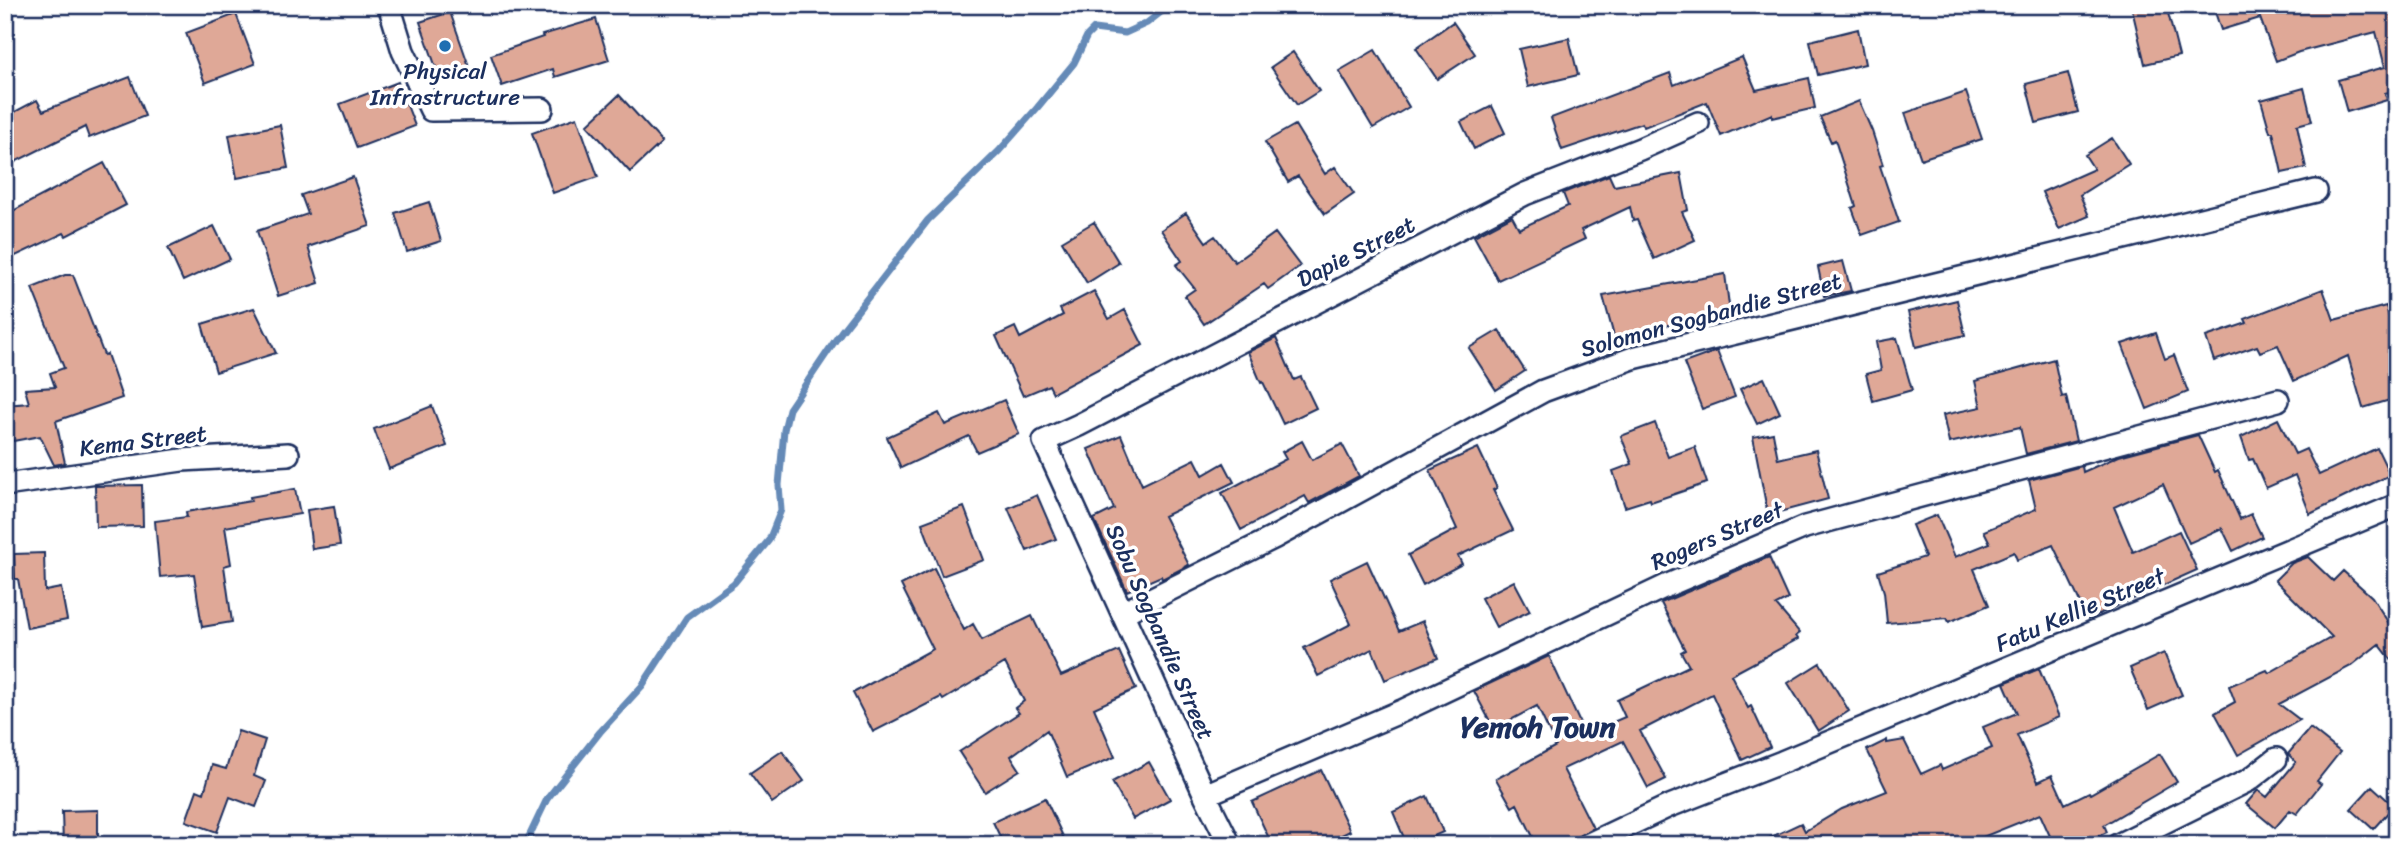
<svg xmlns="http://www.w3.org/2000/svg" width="2402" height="850" font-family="Sriracha,sans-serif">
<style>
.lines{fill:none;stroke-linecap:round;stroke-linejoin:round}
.stream{stroke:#658ab7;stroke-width:7}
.building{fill:#dfa897;stroke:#1b2f5e;stroke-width:2}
.minor-casing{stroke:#1b2f5e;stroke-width:26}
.minor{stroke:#fff;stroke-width:21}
.poi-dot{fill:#1f6fb2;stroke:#fff;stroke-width:2.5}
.labels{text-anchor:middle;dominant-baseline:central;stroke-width:7;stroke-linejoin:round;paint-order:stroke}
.poi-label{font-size:23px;fill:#1b2f5e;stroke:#fff}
.street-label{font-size:23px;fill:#1b2f5e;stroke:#fff}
.district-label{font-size:30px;font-weight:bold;fill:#1b2f5e;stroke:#fff}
</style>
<rect width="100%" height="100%" fill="#fff"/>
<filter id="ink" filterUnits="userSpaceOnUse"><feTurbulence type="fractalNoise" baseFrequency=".0143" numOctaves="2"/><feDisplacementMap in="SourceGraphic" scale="14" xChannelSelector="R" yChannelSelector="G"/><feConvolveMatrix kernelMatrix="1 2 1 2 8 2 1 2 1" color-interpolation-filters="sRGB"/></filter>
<g filter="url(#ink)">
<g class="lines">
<path class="stream" d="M 525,845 L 547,799 L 600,732 L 642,686 L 687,617 L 734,583 L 769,540 L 781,510 L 779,485 L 784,430 L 789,409 L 841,332 L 928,220 L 999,151 L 1037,108 L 1074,63 L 1087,36 L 1094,29 L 1125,33 L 1147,23 L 1170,5"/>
</g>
<path class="building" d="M 2131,5 L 2166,5 L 2179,56 L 2145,64 Z
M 2225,5 L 2397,5 L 2397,90 L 2385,93 L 2387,100 L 2347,112 L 2338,80 L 2385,67 L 2376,32 L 2299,52 L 2276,61 L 2260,18 L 2221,30 L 2214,9 Z
M 450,12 L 470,69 L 440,79 L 420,22 Z
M 236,14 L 255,64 L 205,83 L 186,33 Z
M 596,19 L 609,60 L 555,77 L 553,69 L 502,86 L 491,55 L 543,37 L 542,35 Z
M 1453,22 L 1475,54 L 1437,79 L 1416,48 Z
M 1858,29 L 1865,64 L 1818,75 L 1810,41 Z
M 1569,38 L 1578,75 L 1528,87 L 1519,49 Z
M 1375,50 L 1409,107 L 1373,128 L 1339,71 Z
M 1293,52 L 1319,91 L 1297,105 L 1271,67 Z
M 1742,57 L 1756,90 L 1809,78 L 1815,108 L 1772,118 L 1772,114 L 1721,136 L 1707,102 L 1644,127 L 1642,123 L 1562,150 L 1551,118 L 1670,73 L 1674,85 Z
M 2068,73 L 2078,112 L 2036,123 L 2026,84 Z
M 130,77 L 145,116 L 89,138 L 85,127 L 5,167 L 5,117 L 37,100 L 43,111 Z
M 398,82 L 415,126 L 357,148 L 340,104 Z
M 2304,88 L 2312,121 L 2297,125 L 2306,168 L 2282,173 L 2273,132 L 2270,132 L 2261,100 Z
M 1966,92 L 1982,139 L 1921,159 L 1905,113 Z
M 619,95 L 662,142 L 630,172 L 587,125 Z
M 1859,101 L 1872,131 L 1883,165 L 1880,166 L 1899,222 L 1862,235 L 1852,208 L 1856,206 L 1835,140 L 1831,142 L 1820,117 Z
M 1492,106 L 1505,133 L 1474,149 L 1461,122 Z
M 577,117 L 598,177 L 553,193 L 532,133 Z
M 280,125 L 288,168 L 237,178 L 229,135 Z
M 1295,125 L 1325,174 L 1335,167 L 1354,194 L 1325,214 L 1298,176 L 1288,182 L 1265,142 Z
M 2112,138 L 2129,164 L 2080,195 L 2089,216 L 2059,229 L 2042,192 L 2094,169 L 2085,155 Z
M 104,163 L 126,205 L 66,236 L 64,233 L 5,261 L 5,215 Z
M 1681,173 L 1688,210 L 1682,212 L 1695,240 L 1654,259 L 1637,220 L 1633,221 L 1630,207 L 1581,230 L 1585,239 L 1498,280 L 1474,236 L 1512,216 L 1519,229 L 1568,206 L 1563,193 L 1609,175 L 1614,186 Z
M 353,177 L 370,226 L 308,247 L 319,283 L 278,296 L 257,231 L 308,214 L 301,195 Z
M 429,202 L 441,241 L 407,252 L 395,213 Z
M 1186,213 L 1206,242 L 1215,236 L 1235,262 L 1275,233 L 1300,266 L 1268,289 L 1264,284 L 1204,324 L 1185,296 L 1195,289 L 1176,265 L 1182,261 L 1161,230 Z
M 1094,222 L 1119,263 L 1087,283 L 1062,241 Z
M 214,226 L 230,259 L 183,281 L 168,248 Z
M 1843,261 L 1851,291 L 1824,296 L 1818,267 Z
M 1725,274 L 1730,313 L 1675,323 L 1615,340 L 1603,296 Z
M 65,275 L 73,275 L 104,355 L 107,354 L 122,398 L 56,421 L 65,463 L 54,465 L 40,436 L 13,441 L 5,418 L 5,405 L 29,403 L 25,389 L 55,387 L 50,373 L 64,368 L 32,288 Z
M 2323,289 L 2334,320 L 2386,306 L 2397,346 L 2397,398 L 2363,408 L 2348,356 L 2294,381 L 2278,345 L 2260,352 L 2257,346 L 2214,361 L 2206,337 L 2247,323 L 2245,319 Z
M 1094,291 L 1109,319 L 1125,310 L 1143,345 L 1053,393 L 1049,385 L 1023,396 L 996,336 L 1015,327 L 1020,338 L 1063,315 L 1060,309 Z
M 1957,300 L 1965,335 L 1916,347 L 1908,312 Z
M 254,308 L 276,353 L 216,372 L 202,324 Z
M 1499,330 L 1525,371 L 1496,390 L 1469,348 Z
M 2156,333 L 2165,359 L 2174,355 L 2188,392 L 2147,409 L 2122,344 Z
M 1276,338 L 1294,380 L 1301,377 L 1316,408 L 1283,424 L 1263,382 L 1261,383 L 1248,352 Z
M 1897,338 L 1912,390 L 1873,401 L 1866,374 L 1881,370 L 1876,342 Z
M 1717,351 L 1735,397 L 1702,409 L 1684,363 Z
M 2054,359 L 2062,397 L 2066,396 L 2076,441 L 2026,454 L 2020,427 L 1949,443 L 1943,415 L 1981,407 L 1975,381 Z
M 1764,378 L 1780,413 L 1757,424 L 1740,389 Z
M 1004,400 L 1019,434 L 977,452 L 969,436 L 901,468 L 887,437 L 939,413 L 945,425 Z
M 432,406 L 447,446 L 389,469 L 374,429 Z
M 2278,419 L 2295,454 L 2306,449 L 2319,475 L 2377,448 L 2390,475 L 2310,514 L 2295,475 L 2266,488 L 2253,459 L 2249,460 L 2241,437 Z
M 1655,423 L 1668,457 L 1695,447 L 1707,483 L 1651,502 L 1650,499 L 1625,507 L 1613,471 L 1632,464 L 1621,436 Z
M 1773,433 L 1778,459 L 1816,450 L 1828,499 L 1768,515 L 1753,437 Z
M 1121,435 L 1142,485 L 1195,459 L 1203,475 L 1224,463 L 1234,482 L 1164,516 L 1189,565 L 1162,579 L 1161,576 L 1127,591 L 1094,519 L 1114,509 L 1088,449 Z
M 2198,435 L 2215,472 L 2218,470 L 2240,519 L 2251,514 L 2262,537 L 2233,551 L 2222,528 L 2189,543 L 2163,484 L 2114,507 L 2133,552 L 2179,531 L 2197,570 L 2088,619 L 2053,545 L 2017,560 L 2014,552 L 1974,569 L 1989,605 L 1949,622 L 1947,618 L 1887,623 L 1884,592 L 1878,572 L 1925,557 L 1912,525 L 1937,515 L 1955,557 L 1990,543 L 1984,531 L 2036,509 L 2029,480 L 2082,466 L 2083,472 L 2119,456 Z
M 1302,441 L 1312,460 L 1342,444 L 1359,476 L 1309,503 L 1305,496 L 1241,530 L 1222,493 L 1286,459 L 1282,452 Z
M 1478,448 L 1497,488 L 1493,490 L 1513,530 L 1458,556 L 1462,564 L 1423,585 L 1408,555 L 1457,529 L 1430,470 Z
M 142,485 L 143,526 L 96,527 L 95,486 Z
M 295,489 L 300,514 L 225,527 L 231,564 L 224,566 L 232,622 L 202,627 L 194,574 L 160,577 L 155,521 L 187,517 L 186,512 L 251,501 L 250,497 Z
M 1037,495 L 1056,539 L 1027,551 L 1008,508 Z
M 334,506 L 340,545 L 312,549 L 307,510 Z
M 964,507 L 984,560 L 942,576 L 922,523 Z
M 44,553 L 45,591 L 61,588 L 67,620 L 27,628 L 18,579 L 15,579 L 14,554 Z
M 1769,557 L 1788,599 L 1776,605 L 1800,633 L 1796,636 L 1798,639 L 1731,675 L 1748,708 L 1751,706 L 1770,747 L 1742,760 L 1712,694 L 1640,731 L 1666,779 L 1648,788 L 1623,741 L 1563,769 L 1593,828 L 1577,837 L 1574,845 L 1537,845 L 1517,804 L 1512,807 L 1496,779 L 1556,746 L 1537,706 L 1494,729 L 1474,691 L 1549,656 L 1585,734 L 1625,717 L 1617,700 L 1689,666 L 1681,652 L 1685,650 L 1661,603 Z
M 2308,557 L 2333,581 L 2343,571 L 2372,597 L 2397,636 L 2397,667 L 2379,644 L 2351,666 L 2279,704 L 2300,720 L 2238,755 L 2215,713 L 2235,702 L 2229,686 L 2267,670 L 2269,673 L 2332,637 L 2275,580 L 2292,563 Z
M 1367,561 L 1399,631 L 1423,621 L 1438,658 L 1385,680 L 1372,649 L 1318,676 L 1304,648 L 1351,624 L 1330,579 Z
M 934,568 L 964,630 L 973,624 L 982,640 L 1032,616 L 1061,676 L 1119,651 L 1136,689 L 1094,708 L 1115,757 L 1067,777 L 1047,730 L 1011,756 L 1020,770 L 985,792 L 959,752 L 1019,713 L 1015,708 L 1024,701 L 1005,663 L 943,700 L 941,697 L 873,732 L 853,693 L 933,649 L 901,585 Z
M 1514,581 L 1530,611 L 1496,627 L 1481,598 Z
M 2164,653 L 2182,695 L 2148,710 L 2130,668 Z
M 1820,663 L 1849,711 L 1818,731 L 1788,683 Z
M 2039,669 L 2059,717 L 2017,735 L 2038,782 L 2052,775 L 2065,804 L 2089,792 L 2090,794 L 2160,754 L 2177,782 L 2104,825 L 2107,832 L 2080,845 L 2054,845 L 2040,814 L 1963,845 L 1754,845 L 1801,823 L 1805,831 L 1842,809 L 1887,791 L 1867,750 L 1887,740 L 1887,743 L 1904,740 L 1921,774 L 1940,765 L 1942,770 L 1992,748 L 1983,727 L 2017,713 L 2004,683 Z
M 2310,728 L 2340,752 L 2317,781 L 2321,784 L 2297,814 L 2290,810 L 2275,828 L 2246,804 L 2258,790 L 2267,797 L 2296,762 L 2288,754 Z
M 238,731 L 265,740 L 254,776 L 266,781 L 256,807 L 230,797 L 217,832 L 186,821 L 197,790 L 204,793 L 212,765 L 226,769 Z
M 782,751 L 804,781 L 772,803 L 750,773 Z
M 1149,762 L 1170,799 L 1133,819 L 1112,782 Z
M 1321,770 L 1350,831 L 1321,845 L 1272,845 L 1252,802 Z
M 2372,786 L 2394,806 L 2373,829 L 2351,809 Z
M 1427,796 L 1443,832 L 1414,845 L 1407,845 L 1393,812 Z
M 1045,798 L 1067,845 L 1004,845 L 993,822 Z
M 98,810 L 98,845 L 63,845 L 62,811 Z"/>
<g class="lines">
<defs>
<path id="minor" d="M 389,5 L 403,51 L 431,110 L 542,109
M 5,485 L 182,460 L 288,454
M 1123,613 L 1275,537 L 1543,391 L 1633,358 L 2316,191
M 1205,795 L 1402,711 L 1666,586 L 1805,527 L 2278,400
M 1230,845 L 1205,795 L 1044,441 L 1079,425 L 1525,194 L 1640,149 L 1698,123
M 1587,845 L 1667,807 L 1782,762 L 2397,505
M 2118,845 L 2249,780 L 2276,759"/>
</defs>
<use href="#minor" class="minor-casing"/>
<use href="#minor" class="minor"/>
</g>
</g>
<circle class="poi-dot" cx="445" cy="46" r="7"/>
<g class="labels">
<g class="poi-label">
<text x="445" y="71">Physical<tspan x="445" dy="26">Infrastructure</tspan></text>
</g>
<g class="street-label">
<text transform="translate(1356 252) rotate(-27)">Dapie Street</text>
<text transform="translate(1711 315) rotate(-15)">Solomon Sogbandie Street</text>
<text transform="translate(143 441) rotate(-7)">Kema Street</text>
<text transform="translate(1717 536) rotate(-23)">Rogers Street</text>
<text transform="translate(2080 610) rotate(-23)">Fatu Kellie Street</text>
<text transform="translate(1160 632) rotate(66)">Sobu Sogbandie Street</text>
</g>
<g class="district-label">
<text x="1538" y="727">Yemoh Town</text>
</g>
</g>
<rect width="2402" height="850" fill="none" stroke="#fff" stroke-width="28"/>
<rect x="14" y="14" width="2374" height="822" fill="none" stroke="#1b2f5e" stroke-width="2.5" filter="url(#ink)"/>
</svg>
